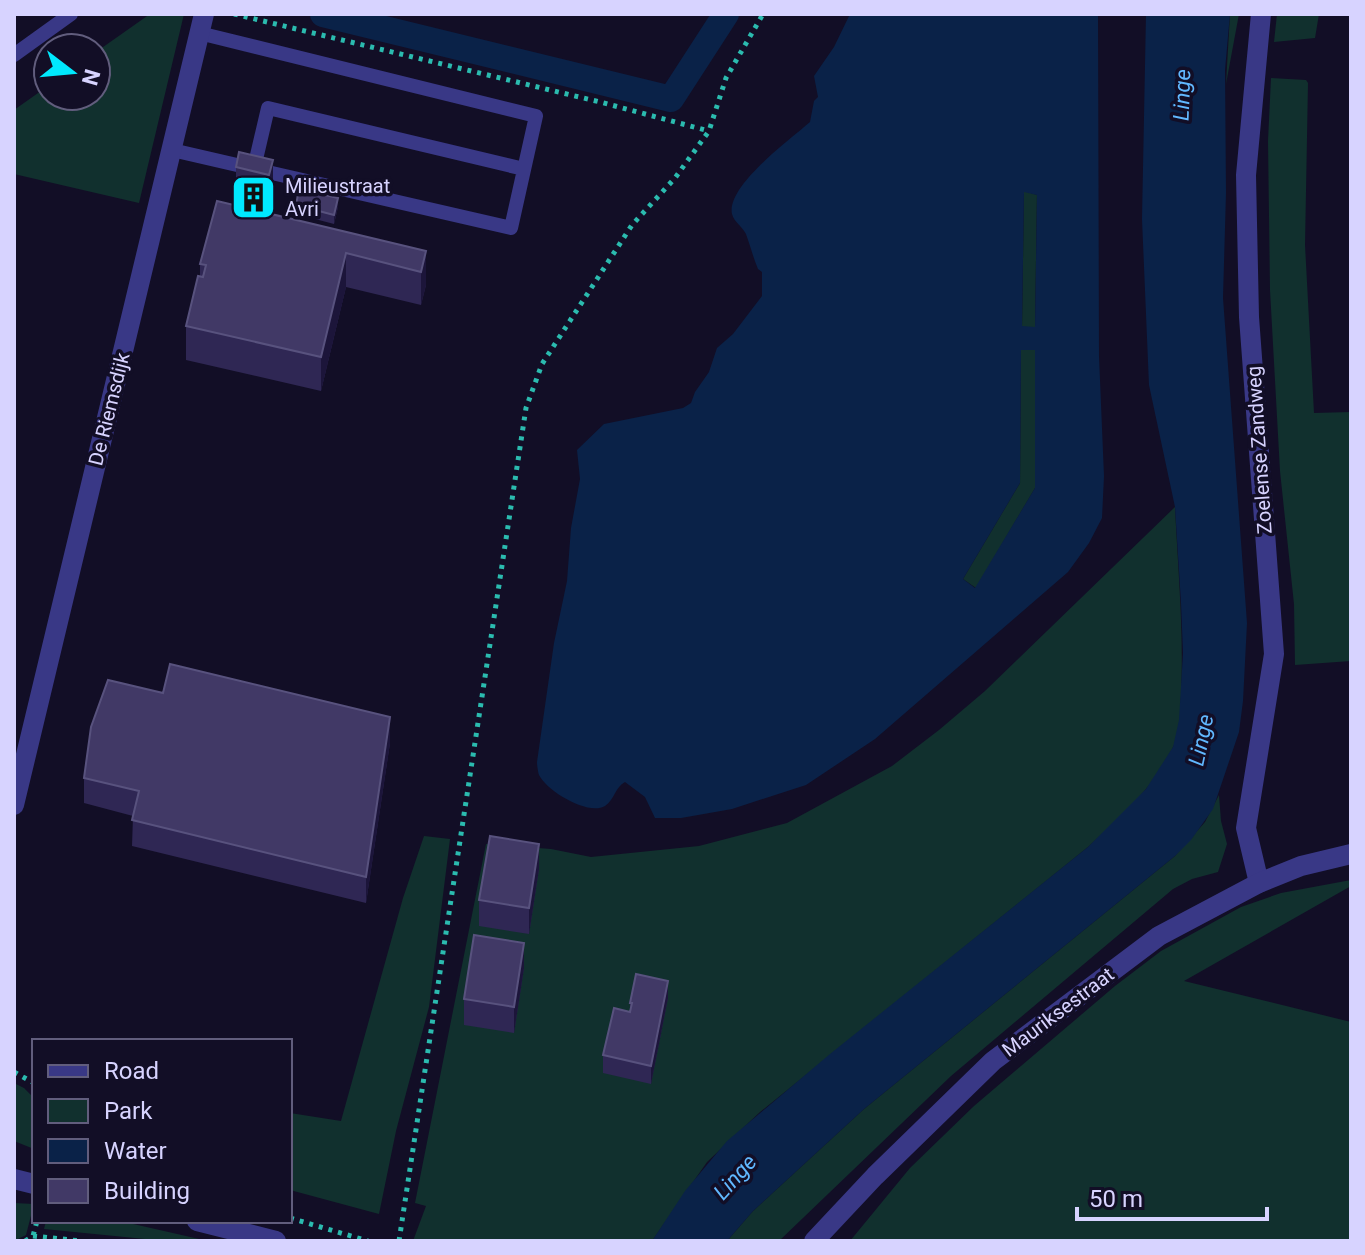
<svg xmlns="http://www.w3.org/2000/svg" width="1365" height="1255" font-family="Roboto,sans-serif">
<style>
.green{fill:#11302e}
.water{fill:#0a2248;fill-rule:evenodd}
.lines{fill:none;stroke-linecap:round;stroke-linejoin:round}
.canal{stroke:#0a2248;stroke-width:26}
.path{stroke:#2bbbaf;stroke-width:5;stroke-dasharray:4 6;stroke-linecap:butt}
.service{stroke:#393886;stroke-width:14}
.minor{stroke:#393886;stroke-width:20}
.tertiary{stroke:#393886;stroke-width:20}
.wall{fill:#2f2754}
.shaded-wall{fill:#1c153a}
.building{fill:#413966;stroke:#58527e;stroke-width:2}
.labels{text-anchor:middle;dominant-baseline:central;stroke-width:7;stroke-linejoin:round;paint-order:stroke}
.poi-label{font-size:20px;fill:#d7d3ff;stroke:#120e26;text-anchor:start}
.street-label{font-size:20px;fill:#d7d3ff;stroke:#120e26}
.water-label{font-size:22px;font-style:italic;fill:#61b8ff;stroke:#120e26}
</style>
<rect width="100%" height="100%" fill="#120e26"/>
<path class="green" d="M 150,14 L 184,14 L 139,203 L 14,174 L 14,110 L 48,86 L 48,96 L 96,96 L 96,52 Z
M 1230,14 L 1239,14 L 1226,84 Z
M 1277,14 L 1319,14 L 1315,38 L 1274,42 Z
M 1271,78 L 1306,80 L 1308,83 L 1305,245 L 1314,413 L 1351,412 L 1351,661 L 1295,665 L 1294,604 L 1280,471 L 1270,290 L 1268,141 Z
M 1024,191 L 1037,195 L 1035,327 L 1022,327 Z
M 1021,350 L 1035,350 L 1035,488 L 976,588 L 963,579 L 1020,483 Z
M 1175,507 C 1178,570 1184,633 1181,696 C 1180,712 1181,730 1174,745 C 1157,785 1120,817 1088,847 L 760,1112 L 707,1162 L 652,1241 L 413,1241 L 426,1206 L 415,1203 L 486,844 L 551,849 L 591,857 L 699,846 L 787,823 L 892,766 L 939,730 L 985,691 Z
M 1219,795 L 1221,821 L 1227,844 L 1218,872 L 1192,879 L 1173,889 L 951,1076 L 779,1241 L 727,1241 L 753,1211 L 864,1109 L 1175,856 L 1205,822 Z
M 424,836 L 450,839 L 429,1007 L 396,1131 L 379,1214 L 290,1190 L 290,1113 L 341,1121 L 403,898 Z
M 1351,880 L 1351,886 L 1184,981 L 1351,1022 L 1351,1241 L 850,1241 L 910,1168 L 974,1106 L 1115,986 L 1161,951 L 1241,907 L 1281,893 Z
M 14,1083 L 24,1088 L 34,1098 L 34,1149 L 14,1141 Z
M 14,1203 L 34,1204 L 26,1235 L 14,1241 Z
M 46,1221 L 120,1221 L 208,1241 L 165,1241 L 44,1229 Z"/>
<path class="water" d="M 850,14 L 1098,14 L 1099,356 L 1104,476 L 1102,518 L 1089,543 L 1068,572 L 875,739 L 806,785 L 732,809 L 681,818 L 655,818 L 645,797 L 625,782 C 615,787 615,799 605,806 C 588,816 547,791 539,775 C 538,772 537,765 537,762 L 554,643 L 567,581 L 571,528 L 580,479 L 577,450 L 604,424 L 683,408 L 691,403 L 695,392 L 709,372 L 717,348 L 733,334 L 762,296 L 762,272 L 758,269 C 753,257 750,245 746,234 C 742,226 734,222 732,214 C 726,186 792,138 810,122 L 814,101 L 818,97 L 814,76 L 834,47 ZM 1024,192 L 1037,195 L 1035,327 L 1022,326 ZM 1021,350 L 1035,350 L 1035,488 L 975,588 L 963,579 L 1020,483 Z
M 1146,14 L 1230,14 L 1225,70 L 1226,193 L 1223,298 L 1247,623 L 1243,701 L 1239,732 L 1213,809 L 1191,840 L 1175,856 L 864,1109 L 753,1211 L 727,1241 L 652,1241 L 685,1191 L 727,1141 L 830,1054 L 1088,847 L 1146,789 L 1173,747 L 1179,720 L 1183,653 L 1181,603 L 1175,507 L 1149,385 L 1142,219 Z"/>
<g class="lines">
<path class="canal" d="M 323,14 L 671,99 L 726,14"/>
<path class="path" d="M 234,14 L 600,102 L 709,131
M 14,1072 L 34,1083
M 290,1218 L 368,1241
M 33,1236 L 81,1241
M 25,1241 L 33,1236 L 37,1221
M 399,1241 L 526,408 L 542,364 L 632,225 L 675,178 L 709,131 L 726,78 L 763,14"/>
<path class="service" d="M 14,55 L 71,14
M 172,150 L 511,228 L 536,116 L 199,33
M 254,168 L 268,108 L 524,169"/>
<path class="minor" d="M 14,805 L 204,14
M 1259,883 L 1246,828 L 1274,654 L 1249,317 L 1246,175 L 1261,14"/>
<path class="tertiary" d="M 14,1179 L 34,1184
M 197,1221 L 276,1241
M 814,1241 L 875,1176 L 993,1061 L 1159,936 L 1259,883 L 1301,866 L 1351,854"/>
</g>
<path class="wall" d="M 273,160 L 273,193 L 269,208 L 236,200 L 236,167 Z
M 217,201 L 426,251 L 426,285 L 421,305 L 346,287 L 321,391 L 186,360 L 186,326 L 200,276 L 200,264 Z
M 296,205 L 338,207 L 334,224 L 296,214 Z
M 163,693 L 390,743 L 366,903 L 132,846 L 133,816 L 84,803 L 84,778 Z
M 539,869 L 529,934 L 479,926 L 479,900 Z
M 524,968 L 514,1033 L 464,1025 L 464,999 Z
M 668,998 L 651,1084 L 603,1073 L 603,1055 L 630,1012 L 630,1003 Z"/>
<path class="shaded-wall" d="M 273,160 L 273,193 L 269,208 L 269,175 Z
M 338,198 L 338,207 L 334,224 L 334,215 Z
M 426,251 L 426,285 L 421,305 L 421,272 Z
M 346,253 L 346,287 L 321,391 L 321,357 Z
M 390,717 L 390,743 L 366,903 L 366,877 Z
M 539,844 L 539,869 L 529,934 L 529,908 Z
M 524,943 L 524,968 L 514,1033 L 514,1007 Z
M 668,981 L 668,998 L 651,1084 L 651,1066 Z"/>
<path class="building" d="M 239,152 L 273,160 L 269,175 L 236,167 Z
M 299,189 L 338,198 L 334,215 L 296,205 Z
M 217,201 L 426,251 L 421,272 L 346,253 L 321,357 L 186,326 L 198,276 L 203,277 L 206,265 L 200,264 Z
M 170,664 L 390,717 L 366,877 L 132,820 L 139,791 L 84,778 L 91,727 L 108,680 L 163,693 Z
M 490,836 L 539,844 L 529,908 L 479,900 Z
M 474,935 L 524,943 L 514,1007 L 464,999 Z
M 636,974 L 668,981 L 651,1066 L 603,1055 L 614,1008 L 630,1012 L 632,1003 L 630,1003 Z"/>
<defs>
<symbol id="building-square" viewBox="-11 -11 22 22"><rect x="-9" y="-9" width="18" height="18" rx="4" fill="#00e9fe" stroke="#120e26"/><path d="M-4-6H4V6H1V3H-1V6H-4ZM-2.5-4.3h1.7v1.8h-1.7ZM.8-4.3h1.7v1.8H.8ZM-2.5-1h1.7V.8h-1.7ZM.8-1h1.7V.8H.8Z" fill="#111"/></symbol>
</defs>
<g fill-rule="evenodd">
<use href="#building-square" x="228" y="172" width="51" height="51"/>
</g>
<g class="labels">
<g class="poi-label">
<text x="285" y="186">Milieustraat<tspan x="285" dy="23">Avri</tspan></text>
</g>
<g class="street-label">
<text transform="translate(109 409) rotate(-76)">De Riemsdijk</text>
<text transform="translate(1259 450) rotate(-94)">Zoelense Zandweg</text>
<text transform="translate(1058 1012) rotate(-37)">Mauriksestraat</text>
</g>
<g class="water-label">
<text transform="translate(1182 95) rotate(-88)">Linge</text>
<text transform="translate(1201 740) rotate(-78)">Linge</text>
<text transform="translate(735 1177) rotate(-48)">Linge</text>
</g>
</g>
<rect width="1365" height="1255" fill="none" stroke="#d7d3ff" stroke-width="32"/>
<rect x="32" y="1039" width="260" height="184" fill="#120e26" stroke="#615d7d" stroke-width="2"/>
<rect x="48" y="1065" width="40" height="12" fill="#393886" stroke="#615d7d" stroke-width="2"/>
<text x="104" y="1079" font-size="24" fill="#d7d3ff">Road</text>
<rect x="48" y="1099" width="40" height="24" fill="#11302e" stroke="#615d7d" stroke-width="2"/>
<text x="104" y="1119" font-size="24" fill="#d7d3ff">Park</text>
<rect x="48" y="1139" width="40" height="24" fill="#0a2248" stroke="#615d7d" stroke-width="2"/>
<text x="104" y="1159" font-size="24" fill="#d7d3ff">Water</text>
<rect x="48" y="1179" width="40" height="24" fill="#413966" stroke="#615d7d" stroke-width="2"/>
<text x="104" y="1199" font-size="24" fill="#d7d3ff">Building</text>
<g transform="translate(72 72) rotate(106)"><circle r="38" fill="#120e26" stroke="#615d7d" stroke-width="2"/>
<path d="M0-6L14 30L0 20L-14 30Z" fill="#00e9fe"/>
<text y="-12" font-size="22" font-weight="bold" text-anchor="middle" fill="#d7d3ff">N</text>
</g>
<path d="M1077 1207v12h190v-12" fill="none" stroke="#d7d3ff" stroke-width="4"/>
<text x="1089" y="1207" font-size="24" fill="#d7d3ff" stroke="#120e26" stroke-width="6" paint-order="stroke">50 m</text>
</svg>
